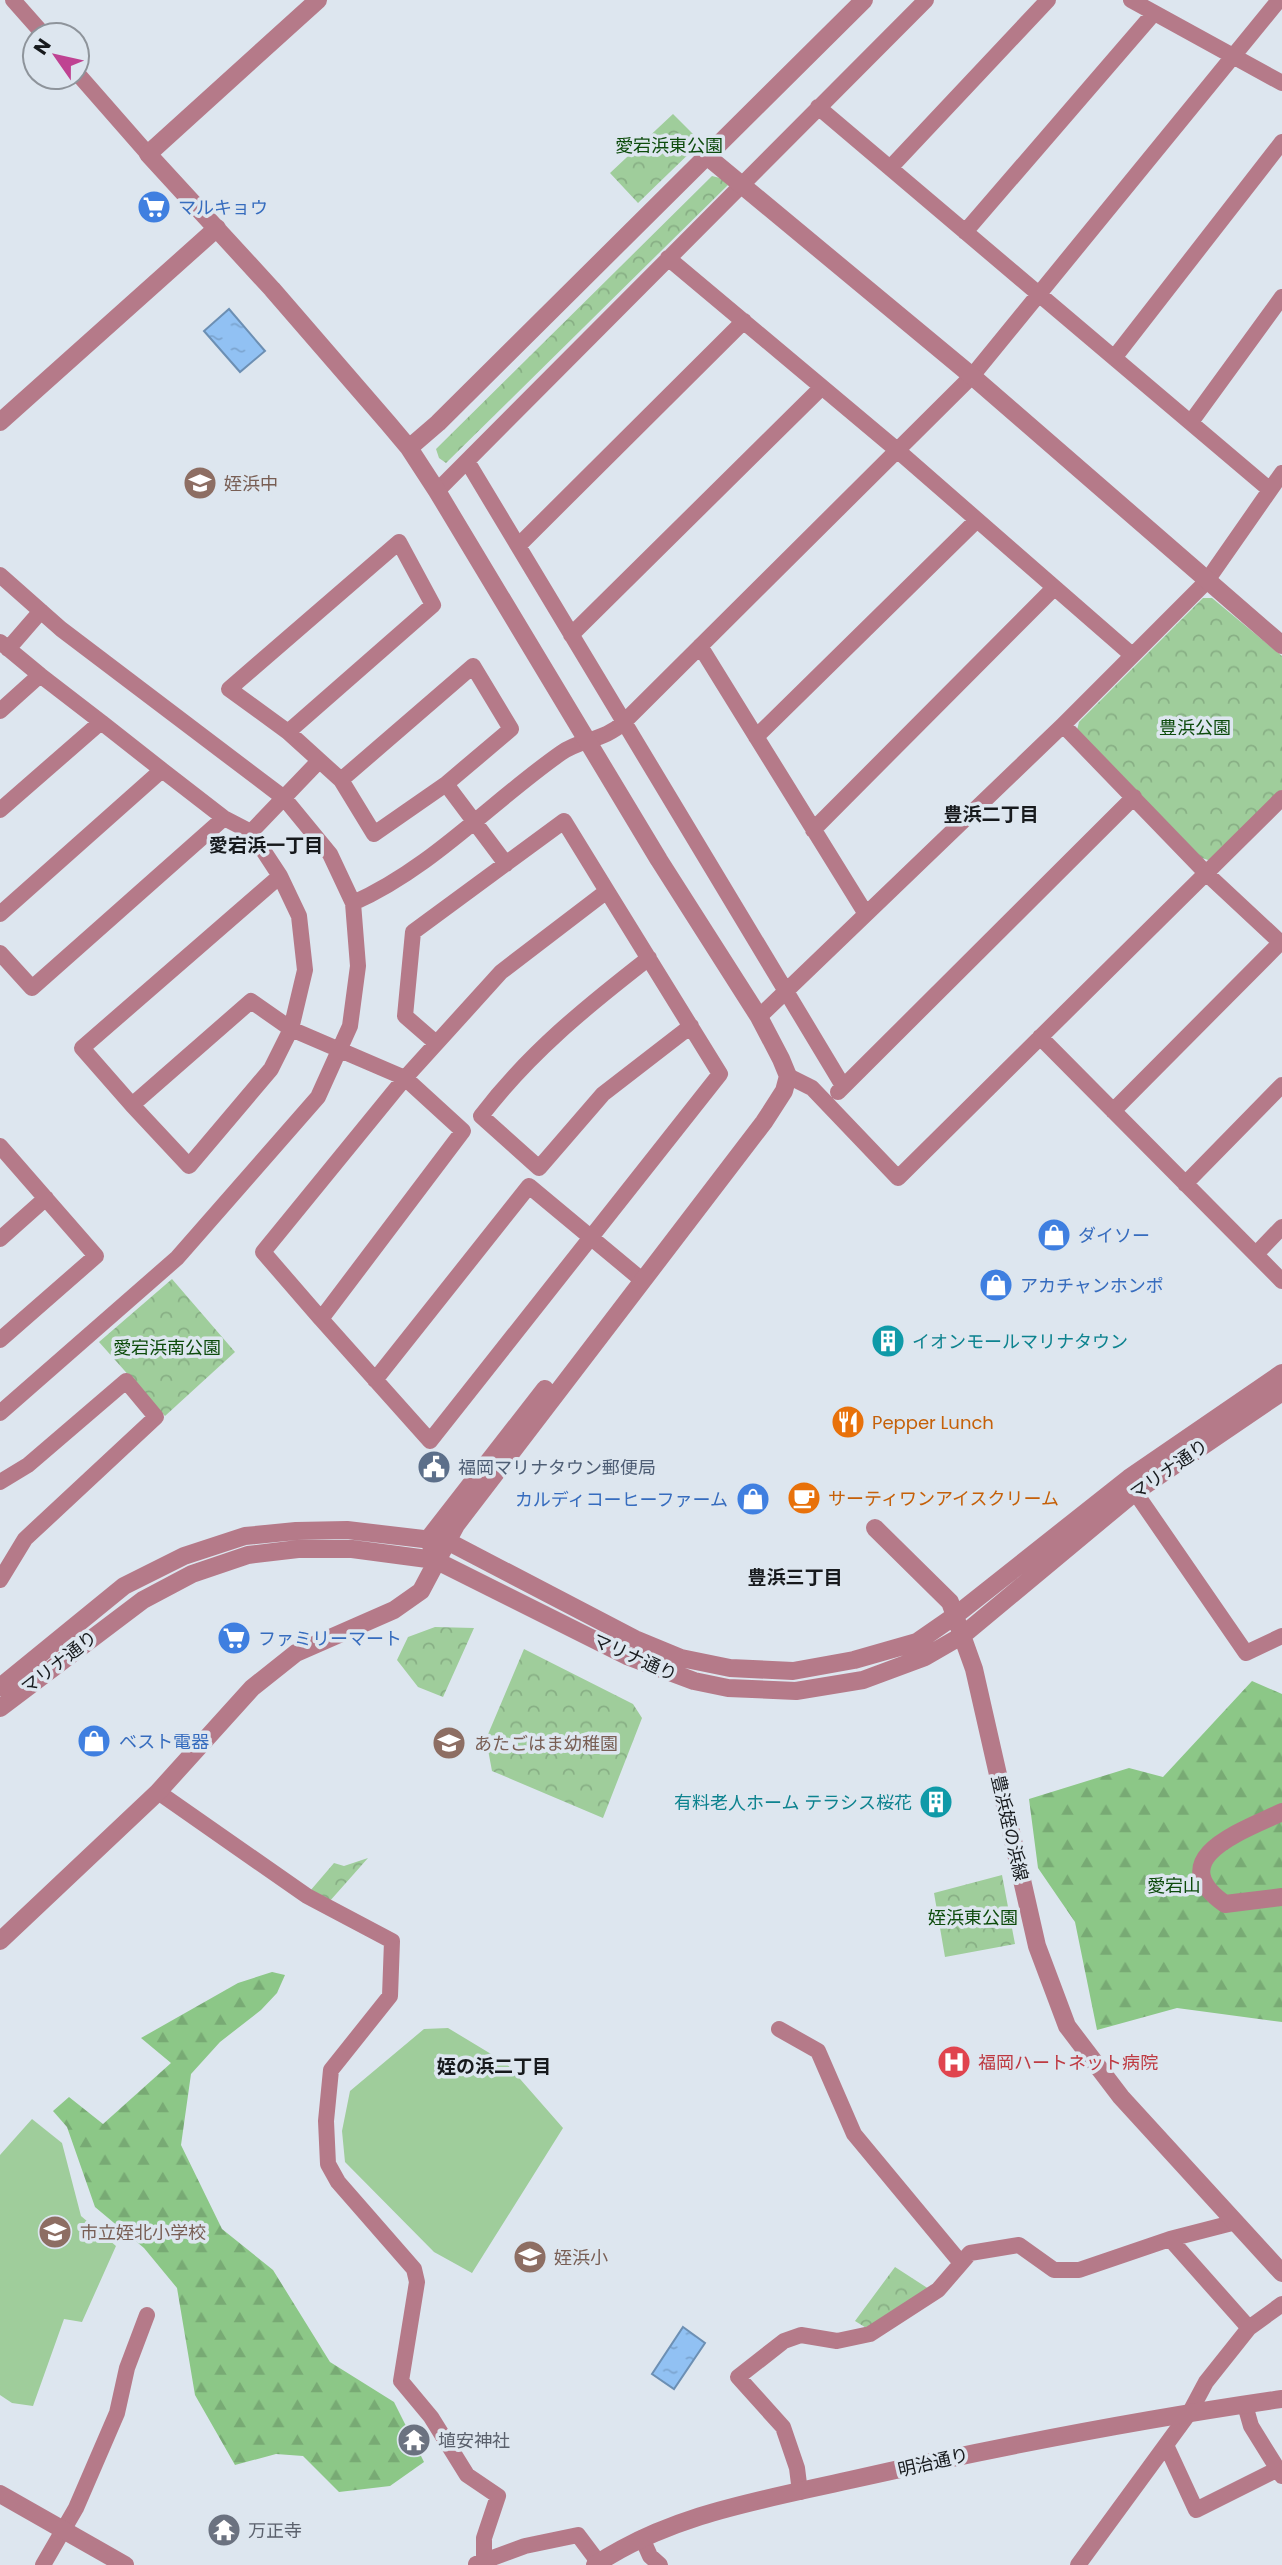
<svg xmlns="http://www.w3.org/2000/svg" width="1282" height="2565" font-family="Poppins,'Noto Sans JP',sans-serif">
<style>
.forest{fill:url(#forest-firs)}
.park{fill:url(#park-crowns)}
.garden{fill:#9fcd9b}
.water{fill:url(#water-ripples);stroke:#6c8fb3;stroke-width:2}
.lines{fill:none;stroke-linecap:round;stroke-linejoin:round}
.minor{stroke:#b57a89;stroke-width:16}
.tertiary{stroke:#b57a89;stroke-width:18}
.labels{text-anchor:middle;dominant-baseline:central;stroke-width:7;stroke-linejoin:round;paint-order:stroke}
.park-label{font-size:18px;fill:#0d4b0c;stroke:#dde6ef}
.shop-label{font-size:18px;fill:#366cbe;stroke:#dde6ef;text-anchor:start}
.education-label{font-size:18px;fill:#785e54;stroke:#dde6ef;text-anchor:start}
.culture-label{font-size:18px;fill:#0d838f;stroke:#dde6ef;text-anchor:start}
.food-label{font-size:18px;fill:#c56008;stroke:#dde6ef;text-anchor:start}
.service-label{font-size:18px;fill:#4e5e75;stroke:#dde6ef;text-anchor:start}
.street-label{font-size:18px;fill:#171a1d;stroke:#dde6ef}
.health-label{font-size:18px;fill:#be3a42;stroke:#dde6ef;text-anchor:start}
.worship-label{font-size:18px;fill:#5b616d;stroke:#dde6ef;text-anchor:start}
.neighbourhood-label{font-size:19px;font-weight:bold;fill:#171a1d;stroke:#dde6ef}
</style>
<defs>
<pattern id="forest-firs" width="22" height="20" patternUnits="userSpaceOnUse" patternTransform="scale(1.75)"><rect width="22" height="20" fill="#8cc787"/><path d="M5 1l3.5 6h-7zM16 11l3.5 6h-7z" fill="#78aa74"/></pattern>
<pattern id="park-crowns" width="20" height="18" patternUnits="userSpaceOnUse" patternTransform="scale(1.75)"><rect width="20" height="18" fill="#9fcd9b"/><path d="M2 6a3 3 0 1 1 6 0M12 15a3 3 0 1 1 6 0" fill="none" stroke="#88af85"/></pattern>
<pattern id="water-ripples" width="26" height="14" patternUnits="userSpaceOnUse" patternTransform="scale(1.75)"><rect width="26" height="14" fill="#91c1f3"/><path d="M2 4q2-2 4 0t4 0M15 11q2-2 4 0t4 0" fill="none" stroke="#7ca5d0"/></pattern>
</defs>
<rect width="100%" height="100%" fill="#dde6ef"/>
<path class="forest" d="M 1252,1681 L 1282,1694 L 1282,2022 L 1177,2008 L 1097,2030 L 1075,1922 L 1038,1868 L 1029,1799 L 1129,1768 L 1163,1777 Z
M 272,1972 L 285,1975 L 277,1993 L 261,2010 L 220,2042 L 191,2074 L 181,2145 L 222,2229 L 273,2270 L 330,2362 L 394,2402 L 424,2462 L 390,2486 L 339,2492 L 303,2456 L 276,2454 L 235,2465 L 195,2395 L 177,2288 L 144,2248 L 95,2207 L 67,2127 L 53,2111 L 69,2097 L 103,2124 L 171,2063 L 141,2038 L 238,1983 Z"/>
<path class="park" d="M 673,114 L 701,142 L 638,203 L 610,173 Z
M 712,176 L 724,179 L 728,185 L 446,463 L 439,458 L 436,449 Z
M 1203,598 L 1212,598 L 1282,656 L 1282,790 L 1211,861 L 1202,858 L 1077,730 L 1079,722 Z
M 172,1279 L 235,1352 L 165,1416 L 99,1342 Z
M 435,1627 L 474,1628 L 443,1697 L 418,1687 L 397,1660 L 408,1637 Z
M 524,1649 L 633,1704 L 642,1718 L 603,1818 L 492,1771 L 486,1739 Z
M 368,1858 L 329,1902 L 310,1891 L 334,1863 L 344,1866 Z
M 1002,1875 L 1015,1944 L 945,1957 L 934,1893 Z
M 895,2267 L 929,2289 L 868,2329 L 855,2321 Z"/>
<path class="garden" d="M 448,2028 L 506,2063 L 563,2128 L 472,2273 L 434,2252 L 345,2162 L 342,2131 L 350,2091 L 424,2029 Z
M 32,2119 L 62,2143 L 81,2216 L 116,2246 L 82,2322 L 64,2319 L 33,2406 L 12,2403 L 0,2395 L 0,2155 Z"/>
<path class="water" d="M 229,309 L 265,351 L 240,372 L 204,331 Z
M 683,2327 L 705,2343 L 674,2389 L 652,2374 Z"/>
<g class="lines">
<path class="minor" d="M 13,0 L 44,35
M 1131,0 L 1282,83
M 77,73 L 148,154
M 818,107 L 1270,490
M 890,168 L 1048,0
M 965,232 L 1154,13
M 668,258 L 897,450 L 1132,655
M 1114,358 L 1282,142
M 1191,422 L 1282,297
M 467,461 L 843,1086
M 437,491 L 926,0
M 518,546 L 744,321
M 0,575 L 61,629 L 284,798 L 330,854 L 353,903 L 358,966 L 350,1026 L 318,1097 L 177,1258 L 0,1413
M 571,635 L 822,387
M 0,642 L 40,675 L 0,711
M 700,646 L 866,914
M 8,649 L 41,611
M 40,675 L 101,722
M 1063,725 L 1207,874 L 1282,944
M 288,732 L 433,605 L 399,542 L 229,689 L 288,732 L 341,780 L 473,666 L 511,729 L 446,784 L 506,864
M 756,737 L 977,520
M 162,770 L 224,818
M 341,780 L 374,834 L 446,784
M 0,810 L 101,722 L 162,770 L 0,914
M 813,830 L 1054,588
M 251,832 L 319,761
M 353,903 C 432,868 491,802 561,753 C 581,739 605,740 623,723 L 972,376 L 1279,0
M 0,953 L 32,988 L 224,818 L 251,832 L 280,876 L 82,1048 L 132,1105 L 251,1001 L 291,1029 L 405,1078 L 463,1131 L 321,1319 L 263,1252 L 405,1078 L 501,972 L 607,891 L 564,821 L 413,932 L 405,1016 L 436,1043
M 649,958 C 586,1007 529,1053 481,1116 L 539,1168 L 603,1094 L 691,1026
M 759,1017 L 1063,725 L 1206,582 L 1282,473
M 1040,1037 L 1282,1281
M 788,1076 L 812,1088 L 898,1178 L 1282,798
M 838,1092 L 1134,797
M 132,1105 L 189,1166 L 271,1069 L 291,1029 L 305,970 L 299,916 L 280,876
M 1113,1111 L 1282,941
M 0,1146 L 96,1256 L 0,1340
M 1185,1184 L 1282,1085
M 0,1239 L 46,1198
M 1256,1254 L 1282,1227
M 321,1319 L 430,1441 L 720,1074 L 607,891
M 375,1380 L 529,1186 L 642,1280
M 0,1482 L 28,1465 L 126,1381 L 156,1417 L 25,1539 L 0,1580
M 1135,1492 L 1246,1653 L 1282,1636
M 158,1792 L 307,1896 L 392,1941 L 390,1996 L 331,2070 L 326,2121 L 328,2164 L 338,2182 L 414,2269 L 417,2282 L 401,2381 L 431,2417 L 467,2475 L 498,2496 L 484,2538 L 484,2562
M 779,2029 L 818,2051 L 854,2134 L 961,2263
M 1170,2239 L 1249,2328
M 1245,2405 L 1251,2426 L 1282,2476
M 1166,2445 L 1196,2510 L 1278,2469
M 800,2492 L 797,2468 L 783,2427 L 738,2377 L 784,2341 L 801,2335 L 837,2341 L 870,2334 L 938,2290 L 970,2253 L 1019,2245 L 1054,2270 L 1079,2270 L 1170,2239 L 1236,2222
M 642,2538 L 650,2556 L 660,2565
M 476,2564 L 525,2546 L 578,2535 L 599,2563
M 43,2565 L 76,2508 L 117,2413 L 127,2368 L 147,2315
M 1078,2565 L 1190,2412 L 1206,2382 L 1249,2328 L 1282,2304"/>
<path class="tertiary" d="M 148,154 L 318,0
M 708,157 L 972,376 L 1282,645
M 0,422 L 217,228
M 409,448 L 438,423 L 864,0
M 875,1528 L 950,1602 L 974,1669 L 1037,1946 L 1067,2026 L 1121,2097 L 1282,2273
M 435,1560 L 429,1538 L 545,1389
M 0,1687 L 124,1586 L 184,1556 L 245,1536 L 296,1531 L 347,1530 L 449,1542 L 635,1639 L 681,1658 L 730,1668 L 793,1671 L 854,1660 L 917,1642 L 956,1615 L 1129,1478 L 1282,1373
M 0,1708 L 143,1600 L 192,1574 L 248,1555 L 298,1549 L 352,1549 L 435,1560 L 627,1656 L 694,1681 L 728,1688 L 796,1691 L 863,1680 L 925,1657 L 963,1635 L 1135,1492 L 1282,1392
M 1282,1812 C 1245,1830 1160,1858 1225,1904 L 1282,1897
M 0,1941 L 158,1792 L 252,1688 L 296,1653 L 394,1610 L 421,1591 L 456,1525 L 764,1122 L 784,1091 L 788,1076 L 781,1059 L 759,1017 L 659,860 L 437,491 L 409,448 L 388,423 L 272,289 L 148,154
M 0,2494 L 125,2565
M 595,2565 C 671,2514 762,2500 850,2480 C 993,2448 1136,2420 1282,2399"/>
</g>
<defs>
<symbol id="supermarket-disc" viewBox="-11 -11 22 22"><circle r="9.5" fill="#3f7fe0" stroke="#dde6ef"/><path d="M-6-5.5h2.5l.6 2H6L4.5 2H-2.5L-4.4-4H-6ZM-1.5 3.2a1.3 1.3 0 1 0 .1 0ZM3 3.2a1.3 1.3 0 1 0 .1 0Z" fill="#fff"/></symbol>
<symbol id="school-disc" viewBox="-11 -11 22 22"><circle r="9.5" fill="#8d6e63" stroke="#dde6ef"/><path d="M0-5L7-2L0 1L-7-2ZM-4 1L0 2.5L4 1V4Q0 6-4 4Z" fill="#fff"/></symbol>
<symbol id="shop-disc" viewBox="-11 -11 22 22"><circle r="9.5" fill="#3f7fe0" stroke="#dde6ef"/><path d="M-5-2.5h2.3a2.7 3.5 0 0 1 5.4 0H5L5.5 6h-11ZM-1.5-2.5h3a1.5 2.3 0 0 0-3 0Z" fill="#fff"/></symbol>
<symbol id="building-disc" viewBox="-11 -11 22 22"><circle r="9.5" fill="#0f9aa8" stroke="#dde6ef"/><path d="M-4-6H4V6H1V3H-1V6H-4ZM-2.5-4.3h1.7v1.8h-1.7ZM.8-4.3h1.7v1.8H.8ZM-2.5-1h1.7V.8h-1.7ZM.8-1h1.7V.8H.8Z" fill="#fff"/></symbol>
<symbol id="restaurant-disc" viewBox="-11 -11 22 22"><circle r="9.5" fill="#e8710a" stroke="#dde6ef"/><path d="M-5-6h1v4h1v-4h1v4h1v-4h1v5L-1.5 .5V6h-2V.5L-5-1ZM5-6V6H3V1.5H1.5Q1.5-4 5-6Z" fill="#fff"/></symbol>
<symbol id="civic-disc" viewBox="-11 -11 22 22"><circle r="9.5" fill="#5c6f8a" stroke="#dde6ef"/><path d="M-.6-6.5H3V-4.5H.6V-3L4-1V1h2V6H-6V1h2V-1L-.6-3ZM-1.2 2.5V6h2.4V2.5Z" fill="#fff"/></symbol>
<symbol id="cafe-disc" viewBox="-11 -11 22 22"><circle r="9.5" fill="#e8710a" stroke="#dde6ef"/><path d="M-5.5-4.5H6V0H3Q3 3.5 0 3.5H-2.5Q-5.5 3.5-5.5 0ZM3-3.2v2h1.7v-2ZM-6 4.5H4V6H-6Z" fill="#fff"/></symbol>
<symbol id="hospital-disc" viewBox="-11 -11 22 22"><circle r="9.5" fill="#e0444e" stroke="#dde6ef"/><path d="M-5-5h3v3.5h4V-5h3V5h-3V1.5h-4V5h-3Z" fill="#fff"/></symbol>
<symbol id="temple-disc" viewBox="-11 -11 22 22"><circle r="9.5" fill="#6b7280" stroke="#dde6ef"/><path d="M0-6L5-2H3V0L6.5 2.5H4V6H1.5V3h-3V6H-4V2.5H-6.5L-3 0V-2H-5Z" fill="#fff"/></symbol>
</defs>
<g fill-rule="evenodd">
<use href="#supermarket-disc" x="135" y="188" width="38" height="38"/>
<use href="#school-disc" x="181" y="464" width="38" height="38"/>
<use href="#shop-disc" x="1035" y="1216" width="38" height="38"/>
<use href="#shop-disc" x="977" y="1266" width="38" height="38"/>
<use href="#building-disc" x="869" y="1322" width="38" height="38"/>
<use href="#restaurant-disc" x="829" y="1403" width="38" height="38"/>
<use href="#civic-disc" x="415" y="1448" width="38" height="38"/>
<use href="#cafe-disc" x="785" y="1479" width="38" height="38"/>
<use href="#shop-disc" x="734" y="1480" width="38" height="38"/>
<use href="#supermarket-disc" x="215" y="1619" width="38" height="38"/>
<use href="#shop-disc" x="75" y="1722" width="38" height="38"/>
<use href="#school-disc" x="430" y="1724" width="38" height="38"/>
<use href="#building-disc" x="917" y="1783" width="38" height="38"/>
<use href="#hospital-disc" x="935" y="2043" width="38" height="38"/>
<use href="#school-disc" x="36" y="2213" width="38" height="38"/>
<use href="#school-disc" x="511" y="2238" width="38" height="38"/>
<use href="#temple-disc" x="395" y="2421" width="38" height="38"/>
<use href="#temple-disc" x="205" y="2511" width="38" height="38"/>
</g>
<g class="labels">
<g class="park-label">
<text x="669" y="145">愛宕浜東公園</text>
<text x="1195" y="727">豊浜公園</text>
<text x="167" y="1347">愛宕浜南公園</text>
<text x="1174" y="1885">愛宕山</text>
<text x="973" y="1917">姪浜東公園</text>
</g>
<g class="shop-label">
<text x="178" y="207">マルキョウ</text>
<text x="1078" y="1235">ダイソー</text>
<text x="1020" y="1285">アカチャンホンポ</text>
<text x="728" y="1499" text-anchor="end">カルディコーヒーファーム</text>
<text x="258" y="1638">ファミリーマート</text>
<text x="119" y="1741">ベスト電器</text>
</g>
<g class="education-label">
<text x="224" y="483">姪浜中</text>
<text x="474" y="1743">あたごはま幼稚園</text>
<text x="80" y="2232">市立姪北小学校</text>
<text x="554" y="2257">姪浜小</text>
</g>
<g class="culture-label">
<text x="912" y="1341">イオンモールマリナタウン</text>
<text x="912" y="1802" text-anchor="end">有料老人ホーム テラシス桜花</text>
</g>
<g class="food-label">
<text x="872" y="1422">Pepper Lunch</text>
<text x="828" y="1498">サーティワンアイスクリーム</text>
</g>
<g class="service-label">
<text x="458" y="1467">福岡マリナタウン郵便局</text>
</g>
<g class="street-label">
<text transform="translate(1169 1469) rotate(-35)">マリナ通り</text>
<text transform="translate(635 1657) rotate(24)">マリナ通り</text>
<text transform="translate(59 1662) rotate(-38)">マリナ通り</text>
<text transform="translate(1010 1828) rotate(77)">豊浜姪の浜線</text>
<text transform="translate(933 2462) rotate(-13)">明治通り</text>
</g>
<g class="health-label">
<text x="978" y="2062">福岡ハートネット病院</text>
</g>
<g class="worship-label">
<text x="438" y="2440">埴安神社</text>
<text x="248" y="2530">万正寺</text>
</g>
<g class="neighbourhood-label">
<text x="991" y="814">豊浜二丁目</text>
<text x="266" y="845">愛宕浜一丁目</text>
<text x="795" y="1577">豊浜三丁目</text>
<text x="494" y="2066">姪の浜二丁目</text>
</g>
</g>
<g transform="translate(56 56) rotate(304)"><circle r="33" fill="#dde6ef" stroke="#8e949b" stroke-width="2"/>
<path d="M0-5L12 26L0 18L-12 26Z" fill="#bf4292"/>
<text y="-10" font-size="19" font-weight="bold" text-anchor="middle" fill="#171a1d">N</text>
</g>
</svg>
